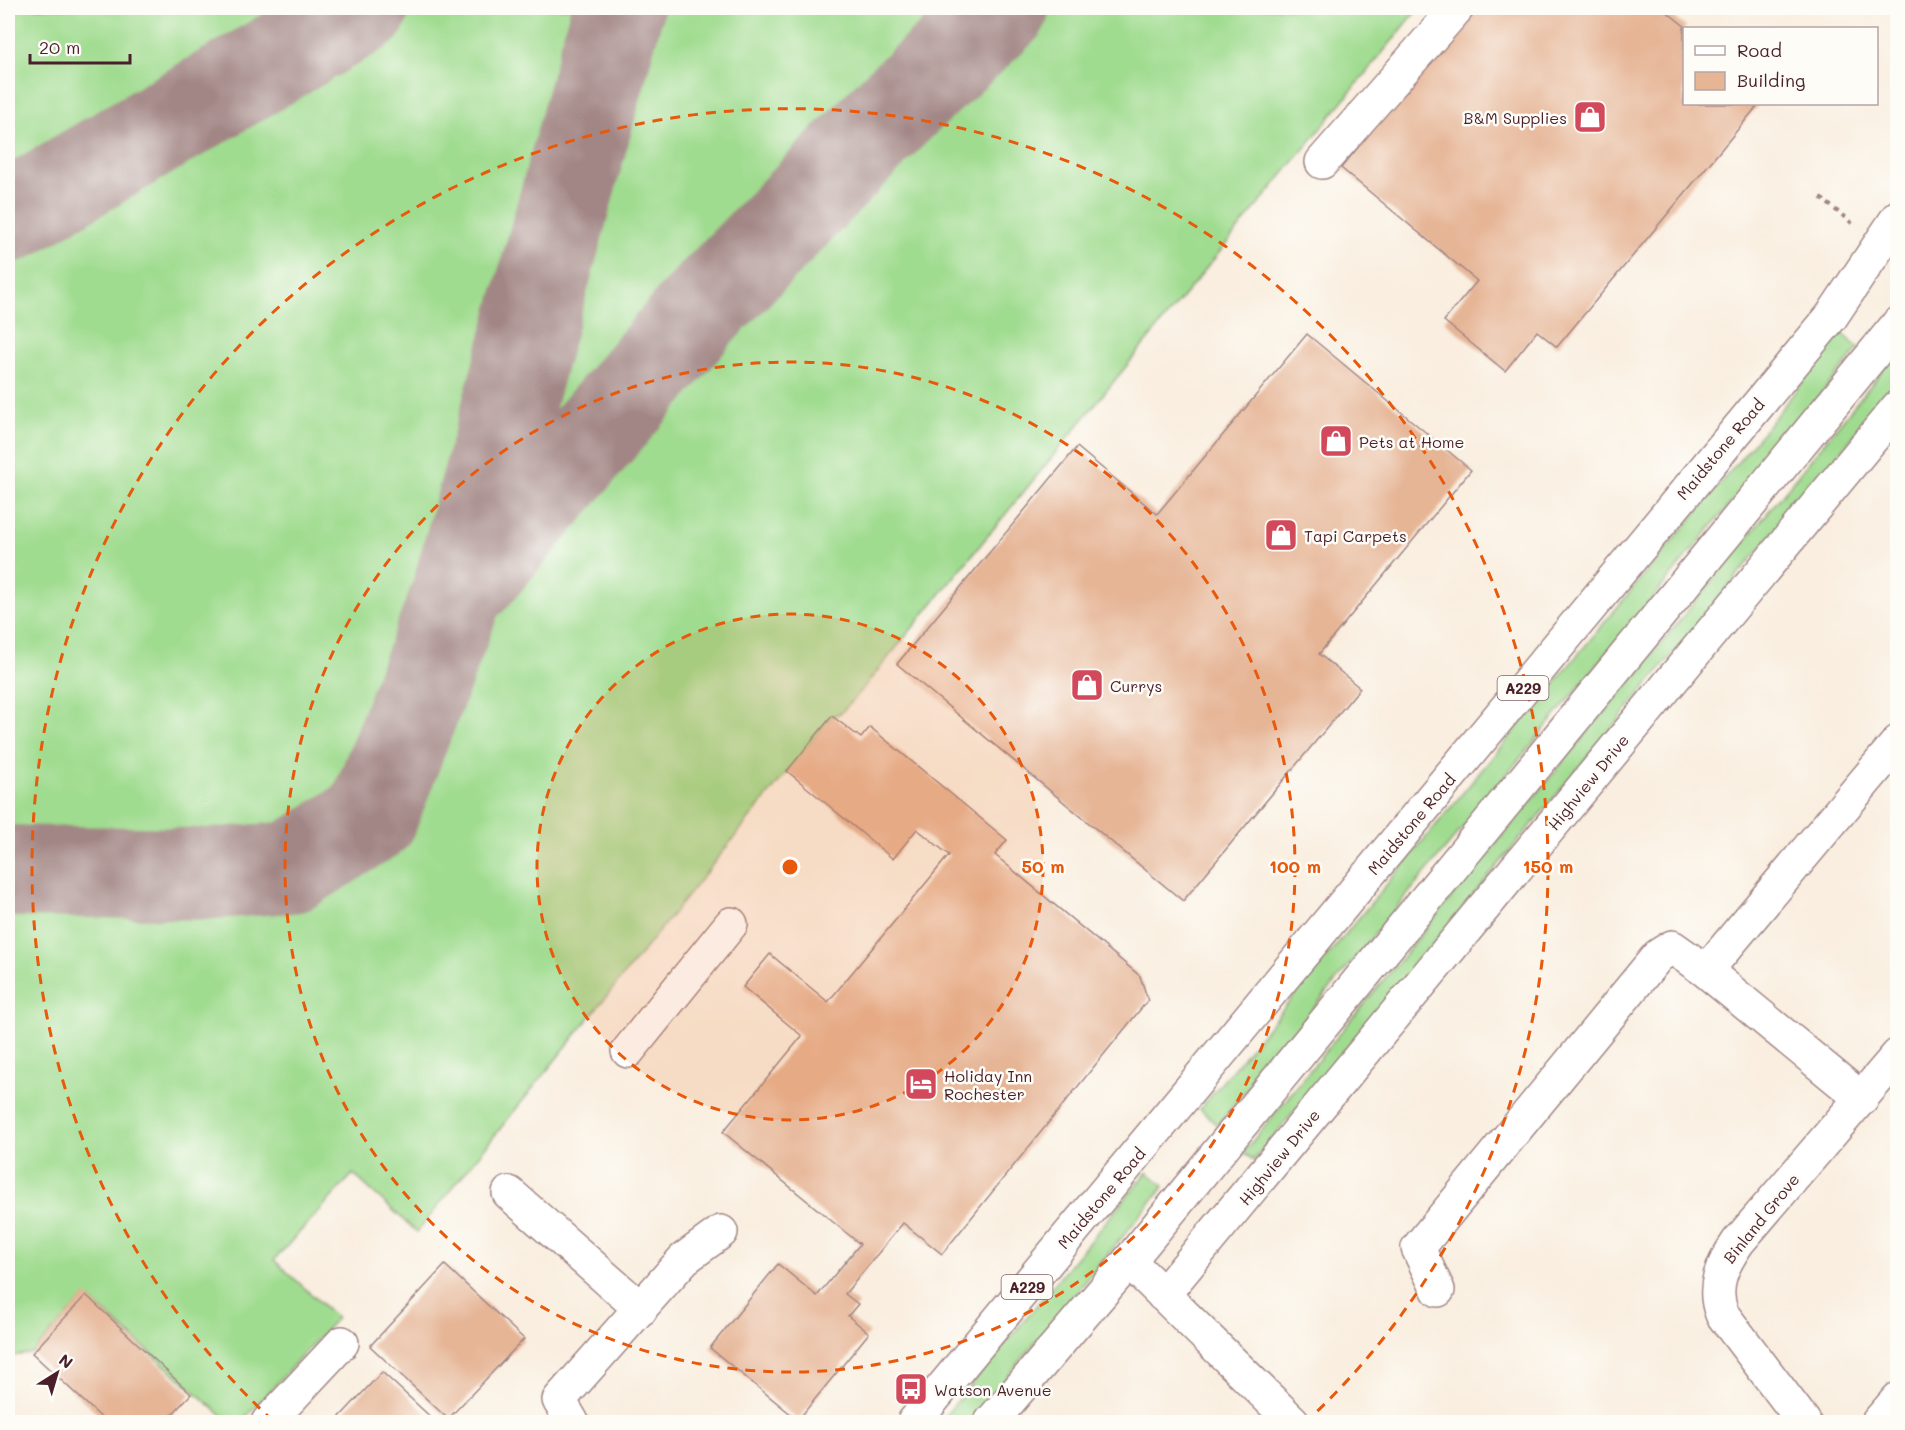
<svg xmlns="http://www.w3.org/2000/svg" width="1905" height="1430" font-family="Mali,sans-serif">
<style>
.grass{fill:#a0dc90;stroke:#757e5e;stroke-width:1.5}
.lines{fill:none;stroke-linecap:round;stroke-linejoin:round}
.taxiway{stroke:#a28685;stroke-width:92}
.building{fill:#e6b596}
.minor-casing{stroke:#a28685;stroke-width:36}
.major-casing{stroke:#a28685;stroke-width:36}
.path{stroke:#a28685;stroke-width:4;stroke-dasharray:4.5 4.5;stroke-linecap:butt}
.minor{stroke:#fff;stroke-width:33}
.major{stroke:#fff;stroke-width:33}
.ring{fill:none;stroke:#e8590c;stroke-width:3;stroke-dasharray:10 8}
.labels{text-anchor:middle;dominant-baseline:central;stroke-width:5;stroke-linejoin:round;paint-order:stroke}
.shield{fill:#fdfcf7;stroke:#806168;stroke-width:1.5}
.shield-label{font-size:15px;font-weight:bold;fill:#4a1f2b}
.poi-label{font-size:16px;fill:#4a1f2b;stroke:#fdfcf7;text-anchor:start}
.street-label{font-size:16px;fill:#4a1f2b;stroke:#fdfcf7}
.centre{fill:#e8590c;stroke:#fdfcf7;stroke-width:3}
.ring-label{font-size:18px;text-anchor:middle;font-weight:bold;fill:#e8590c;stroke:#fdfcf7;stroke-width:5;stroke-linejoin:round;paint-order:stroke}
</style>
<rect width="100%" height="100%" fill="#fdfcf7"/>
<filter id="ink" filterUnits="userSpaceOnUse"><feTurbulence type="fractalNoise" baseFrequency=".0167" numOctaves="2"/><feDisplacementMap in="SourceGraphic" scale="12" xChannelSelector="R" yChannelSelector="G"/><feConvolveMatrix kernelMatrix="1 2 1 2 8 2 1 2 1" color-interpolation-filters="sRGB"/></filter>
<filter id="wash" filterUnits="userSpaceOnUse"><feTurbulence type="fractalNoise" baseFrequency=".008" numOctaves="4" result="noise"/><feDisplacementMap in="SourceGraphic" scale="24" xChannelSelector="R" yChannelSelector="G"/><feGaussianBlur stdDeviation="1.35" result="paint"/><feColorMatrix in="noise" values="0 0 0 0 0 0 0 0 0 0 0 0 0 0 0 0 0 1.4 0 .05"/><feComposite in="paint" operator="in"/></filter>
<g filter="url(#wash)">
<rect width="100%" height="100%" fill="#f9eedf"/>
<path class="grass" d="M 8,8 L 1419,8 L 865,686 L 841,713 L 832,716 L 417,1232 L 353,1174 L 274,1260 L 337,1318 L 241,1422 L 229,1422 L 86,1296 L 32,1353 L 13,1356 L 8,1352 Z
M 1841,333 L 1859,348 L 1217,1125 L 1200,1109 L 1763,432 Z
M 1897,352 L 1897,383 L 1254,1160 L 1243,1153 C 1459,884 1683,622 1897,352 Z
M 1147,1172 L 1164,1186 L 970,1422 L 940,1422 Z"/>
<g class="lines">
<path class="taxiway" d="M 8,217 L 363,8
M 472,578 L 702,308 L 899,105 L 1003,8
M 8,871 L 205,874 L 292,867 L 372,817 L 456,597 L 618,8"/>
</g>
<g id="blocks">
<path class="building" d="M 1473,8 L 1662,8 L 1687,28 L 1684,28 L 1684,104 L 1759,104 L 1557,347 L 1537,331 L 1505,371 L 1444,321 L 1477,281 L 1341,168 Z
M 1307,334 L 1471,470 L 1319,654 L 1360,688 L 1183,901 L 897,664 L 1077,447 L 1157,514 Z
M 832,716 L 861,738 L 870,727 L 1007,840 L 995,855 L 1140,976 L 1148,1000 L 942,1254 L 903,1223 L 845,1294 L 858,1304 L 848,1316 L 869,1333 L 798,1420 L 710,1348 L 778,1264 L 817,1296 L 860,1244 L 723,1132 L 802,1036 L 743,987 L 770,954 L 828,1002 L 949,855 L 917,829 L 893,859 L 787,771 Z
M 445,1265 L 524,1339 L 448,1419 L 370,1346 Z
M 86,1295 L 191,1394 L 165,1422 L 106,1422 L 32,1353 Z
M 382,1372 L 436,1422 L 335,1422 Z"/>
</g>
</g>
<g filter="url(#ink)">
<use href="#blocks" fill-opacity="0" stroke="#a28685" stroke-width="1.5"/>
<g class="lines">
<defs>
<path id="minor" d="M 1322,162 L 1457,8
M 1706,971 L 1898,742
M 628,1051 L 731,924
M 509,1193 L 641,1309
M 1129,1261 L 1293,1422
M 1438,1290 L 1418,1248 L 1658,956 L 1672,947 L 1706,971 L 1862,1099
M 1163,1295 L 1898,407
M 268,1422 L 342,1343
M 572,1422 L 559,1400 L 684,1259 L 721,1232
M 1804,1422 L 1722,1314 C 1711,1286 1723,1264 1738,1242 L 1898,1055
M 1878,1422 L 1898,1399"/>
<path id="major" d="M 914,1422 L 1831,317 L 1898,217
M 991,1422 L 1129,1261 L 1898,324"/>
</defs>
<use href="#minor" class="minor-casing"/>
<use href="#major" class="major-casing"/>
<path class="path" d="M 1821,198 L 1853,224"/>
<use href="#minor" class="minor"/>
<use href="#major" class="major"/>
</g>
</g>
<circle cx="790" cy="867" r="253" fill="#e8590c" fill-opacity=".12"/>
<g class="ring">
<circle cx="790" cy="867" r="253"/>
<circle cx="790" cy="867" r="505"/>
<path d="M273 1421A758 758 0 1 1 1307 1421"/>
</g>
<defs>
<symbol id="shop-square" viewBox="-11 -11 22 22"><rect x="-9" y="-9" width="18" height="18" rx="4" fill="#d1495b" stroke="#fdfcf7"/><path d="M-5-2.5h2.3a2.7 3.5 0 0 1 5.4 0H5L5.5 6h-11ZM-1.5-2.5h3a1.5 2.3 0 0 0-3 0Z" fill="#fff"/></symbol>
<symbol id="hotel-square" viewBox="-11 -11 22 22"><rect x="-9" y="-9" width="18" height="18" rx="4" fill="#d1495b" stroke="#fdfcf7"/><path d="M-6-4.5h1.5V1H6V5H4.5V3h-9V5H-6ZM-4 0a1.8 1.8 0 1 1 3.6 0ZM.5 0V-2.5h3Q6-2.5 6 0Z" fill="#fff"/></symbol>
<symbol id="bus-square" viewBox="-11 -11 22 22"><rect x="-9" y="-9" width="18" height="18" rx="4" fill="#d1495b" stroke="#fdfcf7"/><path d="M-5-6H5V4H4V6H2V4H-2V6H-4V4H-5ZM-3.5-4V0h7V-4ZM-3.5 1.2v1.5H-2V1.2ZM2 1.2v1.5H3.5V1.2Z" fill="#fff"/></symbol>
</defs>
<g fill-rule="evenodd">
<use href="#shop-square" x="1571" y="98" width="38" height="38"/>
<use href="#shop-square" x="1317" y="422" width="38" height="38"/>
<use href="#shop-square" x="1262" y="516" width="38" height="38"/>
<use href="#shop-square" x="1068" y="666" width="38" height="38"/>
<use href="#hotel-square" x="902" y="1065" width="38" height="38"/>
<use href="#bus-square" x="892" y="1370" width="38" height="38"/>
</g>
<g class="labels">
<g class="shield">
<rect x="1497.5" y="676" width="51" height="24" rx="4.5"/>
<rect x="1001.5" y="1275" width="51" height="24" rx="4.5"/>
</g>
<g class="shield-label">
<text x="1523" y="688">A229</text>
<text x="1027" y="1287">A229</text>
</g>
<g class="poi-label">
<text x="1567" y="117" text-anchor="end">B&amp;M Supplies</text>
<text x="1359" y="441">Pets at Home</text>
<text x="1304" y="535">Tapi Carpets</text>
<text x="1110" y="685">Currys</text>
<text x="944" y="1075">Holiday Inn<tspan x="944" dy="18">Rochester</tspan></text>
<text x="934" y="1389">Watson Avenue</text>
</g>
<g class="street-label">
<text transform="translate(1720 449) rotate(-50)">Maidstone Road</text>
<text transform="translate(1588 782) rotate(-51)">Highview Drive</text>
<text transform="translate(1411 824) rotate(-50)">Maidstone Road</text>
<text transform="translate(1279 1157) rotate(-51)">Highview Drive</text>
<text transform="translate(1101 1198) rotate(-50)">Maidstone Road</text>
<text transform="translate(1761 1218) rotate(-51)">Binland Grove</text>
</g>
</g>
<circle cx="790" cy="867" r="9" class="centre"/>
<g class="ring-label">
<text x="1043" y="873">50 m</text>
<text x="1295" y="873">100 m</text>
<text x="1548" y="873">150 m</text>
</g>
<rect width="1905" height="1430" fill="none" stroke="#fdfcf7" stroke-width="30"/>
<rect x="1683" y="27" width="195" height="78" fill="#fdfcf7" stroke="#b5a4a5" stroke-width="1.5"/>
<rect x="1695" y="46" width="30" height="9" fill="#ffffff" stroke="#b5a4a5" stroke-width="1.5"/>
<text x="1737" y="57" font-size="18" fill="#4a1f2b">Road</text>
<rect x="1695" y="72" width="30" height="18" fill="#e6b596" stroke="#b5a4a5" stroke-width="1.5"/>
<text x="1737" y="87" font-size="18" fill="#4a1f2b">Building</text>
<g transform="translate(57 1373) rotate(37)" stroke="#fdfcf7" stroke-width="4.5" paint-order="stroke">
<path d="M0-4.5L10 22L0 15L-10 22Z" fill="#4a1f2b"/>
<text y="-9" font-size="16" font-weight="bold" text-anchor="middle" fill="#4a1f2b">N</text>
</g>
<path d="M30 54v9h100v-9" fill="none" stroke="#4a1f2b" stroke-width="3"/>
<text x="39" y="54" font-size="18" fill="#4a1f2b" stroke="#fdfcf7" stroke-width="4.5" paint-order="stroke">20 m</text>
</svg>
